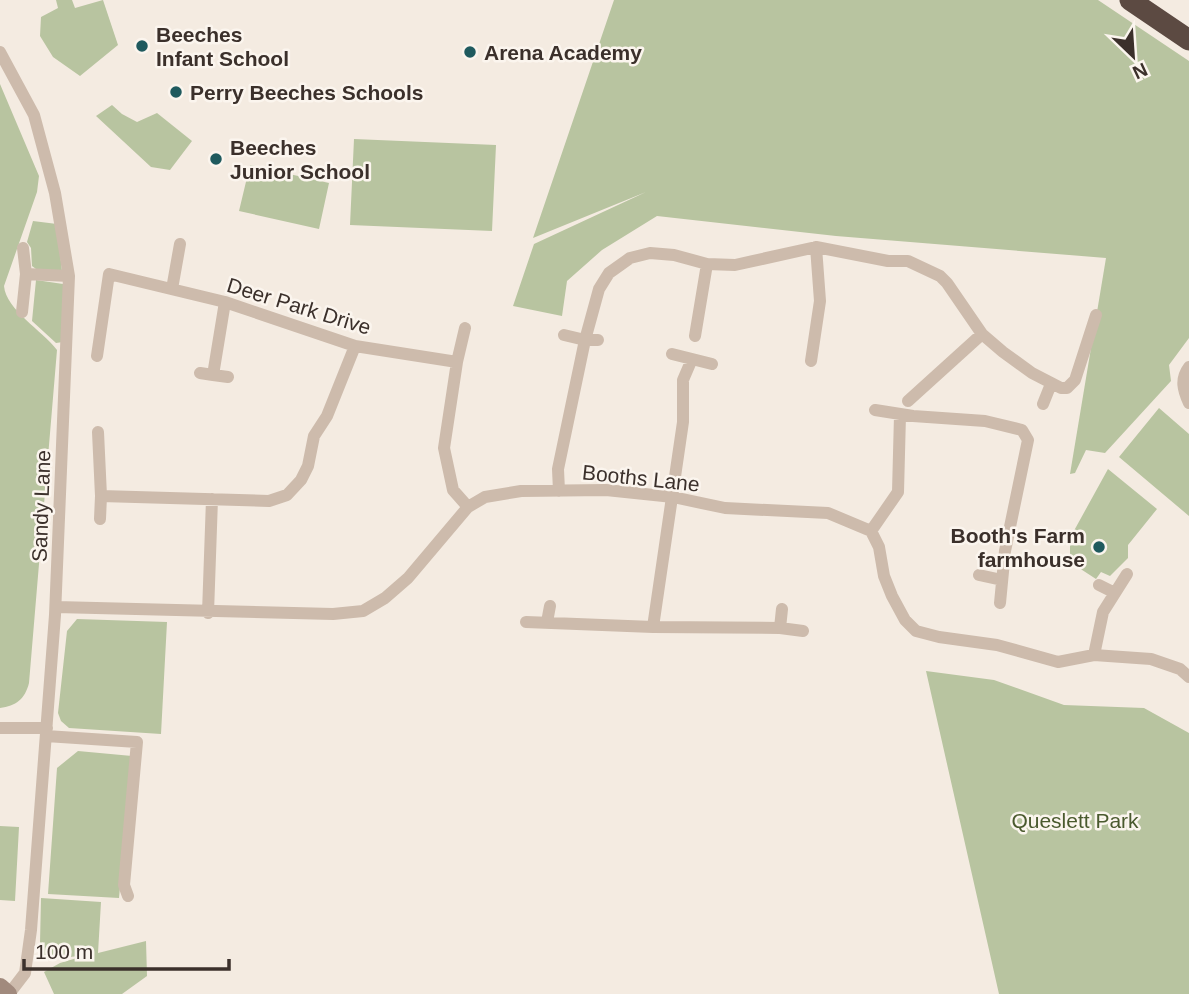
<svg xmlns="http://www.w3.org/2000/svg" width="1189" height="994" font-family="Arial,sans-serif">
<style>
.green{fill:#b8c4a0}
.lines{fill:none;stroke-linecap:round;stroke-linejoin:round}
.street{stroke:#cdbbac;stroke-width:12}
.secondary{stroke:#a18a7d;stroke-width:18}
.highway{stroke:#5c4a42;stroke-width:21}
.poi-dot{fill:#1f5a5e;stroke:#fbf5ee;stroke-width:2.5}
.labels{text-anchor:middle;dominant-baseline:central;stroke-width:5;stroke-linejoin:round;paint-order:stroke}
.poi-label{font-size:21px;font-weight:bold;fill:#3b302b;stroke:#fbf5ee;text-anchor:start}
.street-label{font-size:21px;fill:#3b302b;stroke:#fbf5ee}
.park-label{font-size:21px;fill:#4a5a2e;stroke:#fbf5ee}
</style>
<rect width="100%" height="100%" fill="#f4ebe1"/>
<path class="green" d="M 56,0 L 72,0 L 75,8 L 103,0 L 118,45 L 80,76 L 53,57 L 40,36 L 41,17 L 58,8 Z
M 614,0 L 1098,0 L 1189,61 L 1189,338 L 1169,365 L 1171,381 L 1105,453 L 1086,450 L 1075,473 L 1070,474 L 1106,258 L 836,236 L 657,216 L 602,250 L 567,281 L 562,316 L 513,306 L 534,244 L 646,192 L 533,238 Z
M 0,84 L 39,176 L 37,192 L 4,286 C 6,310 42,330 57,350 L 29,683 C 25,699 16,706 0,708 Z
M 112,105 L 122,114 L 137,122 L 157,113 L 192,141 L 170,170 L 151,167 L 96,116 Z
M 354,139 L 496,145 L 492,231 L 350,225 Z
M 250,165 L 329,183 L 319,229 L 239,211 Z
M 33,221 L 57,224 L 62,271 L 40,272 L 32,266 L 31,248 L 27,242 Z
M 36,280 L 63,284 L 63,342 L 56,343 L 32,321 Z
M 1159,408 L 1189,434 L 1189,516 L 1119,457 Z
M 1108,469 L 1157,509 L 1128,545 L 1128,558 L 1110,576 L 1101,572 L 1096,579 L 1076,566 L 1070,554 L 1070,538 Z
M 77,619 L 167,622 L 161,734 L 69,728 L 61,721 L 58,713 L 67,631 Z
M 926,671 L 994,680 L 1064,705 L 1144,708 L 1189,733 L 1189,994 L 999,994 Z
M 78,751 L 132,756 L 119,898 L 48,894 L 57,768 Z
M 0,826 L 19,827 L 15,901 L 0,900 Z
M 41,898 L 101,902 L 98,953 L 146,941 L 147,976 L 122,994 L 54,994 L 44,972 L 60,963 L 87,955 L 44,960 L 40,943 Z"/>
<g class="lines">
<path class="street" d="M 0,52 L 34,115 L 55,193 L 69,276 L 55,615 L 31,930 L 25,973 L 9,994
M 26,274 L 69,276
M 172,289 L 180,244
M 22,312 L 26,274 L 23,248
M 465,328 L 457,362 L 444,448 L 453,490 L 468,507
M 564,335 L 585,340 L 598,340
M 695,336 L 707,264
M 672,354 L 712,364
M 97,356 L 109,274 L 225,302 L 355,346 L 457,362
M 811,361 L 820,301 L 816,247
M 1189,367 C 1180,379 1183,390 1189,403
M 200,373 L 213,375 L 225,302
M 213,375 L 228,377
M 908,401 L 982,334
M 1043,404 L 1051,384
M 875,410 L 913,416 L 985,421 L 1022,430 L 1028,440 L 1005,551 L 1000,603
M 98,432 L 101,496 L 269,501 L 287,495 L 301,480 L 308,466 L 314,436 L 327,416 L 355,346
M 559,491 L 558,469 L 585,340 L 599,289 L 609,273 L 630,258 L 650,253 L 674,255 L 707,264 L 735,265 L 816,247 L 888,261 L 908,261 L 940,276 L 947,283 L 982,334 L 1003,352 L 1032,373 L 1061,388 L 1067,388 L 1075,380 L 1096,315
M 100,519 L 101,496
M 871,531 L 898,492 L 900,415
M 979,575 L 1002,580
M 1099,585 L 1115,593
M 56,607 L 333,614 L 363,611 L 385,598 L 408,578 L 468,507 L 485,497 L 521,491 L 606,490 L 673,497 L 725,508 L 828,513 L 871,531 L 879,547 L 884,576 L 892,596 L 905,620 L 916,631 L 939,637 L 997,645 L 1058,662 L 1094,655 L 1151,659 L 1180,669 L 1189,677
M 208,613 L 212,499
M 526,622 L 653,627 L 780,628 L 803,631
M 547,622 L 550,606
M 653,627 L 683,422 L 683,380 L 692,359
M 780,628 L 782,609
M 1094,655 L 1103,612 L 1127,574
M 0,728 L 47,728
M 46,736 L 137,742 L 124,885 L 128,896"/>
<path class="secondary" d="M 0,987 L 8,994"/>
<path class="highway" d="M 1130,0 L 1189,40"/>
</g>
<g class="poi-dot">
<circle cx="142" cy="46" r="7"/>
<circle cx="470" cy="52" r="7"/>
<circle cx="176" cy="92" r="7"/>
<circle cx="216" cy="159" r="7"/>
<circle cx="1099" cy="547" r="7"/>
</g>
<g class="labels">
<g class="poi-label">
<text x="156" y="34">Beeches<tspan x="156" dy="24">Infant School</tspan></text>
<text x="484" y="52">Arena Academy</text>
<text x="190" y="92">Perry Beeches Schools</text>
<text x="230" y="147">Beeches<tspan x="230" dy="24">Junior School</tspan></text>
<text x="1085" y="535" text-anchor="end">Booth's Farm<tspan x="1085" dy="24">farmhouse</tspan></text>
</g>
<g class="street-label">
<text transform="translate(299 306) rotate(17)">Deer Park Drive</text>
<text transform="translate(641 478) rotate(6)">Booths Lane</text>
<text transform="translate(41 506) rotate(-88)">Sandy Lane</text>
</g>
<g class="park-label">
<text x="1075" y="820">Queslett Park</text>
</g>
</g>
<g transform="translate(1133 56) rotate(155)" stroke="#fbf5ee" stroke-width="5" paint-order="stroke">
<path d="M0-5L12 26L0 18L-12 26Z" fill="#3b302b"/>
<text y="-10" font-size="19" font-weight="bold" text-anchor="middle" fill="#3b302b">N</text>
</g>
<path d="M24 959v10h205v-10" fill="none" stroke="#3b302b" stroke-width="3.5"/>
<text x="35" y="959" font-size="21" fill="#3b302b" stroke="#fbf5ee" stroke-width="5" paint-order="stroke">100 m</text>
</svg>
